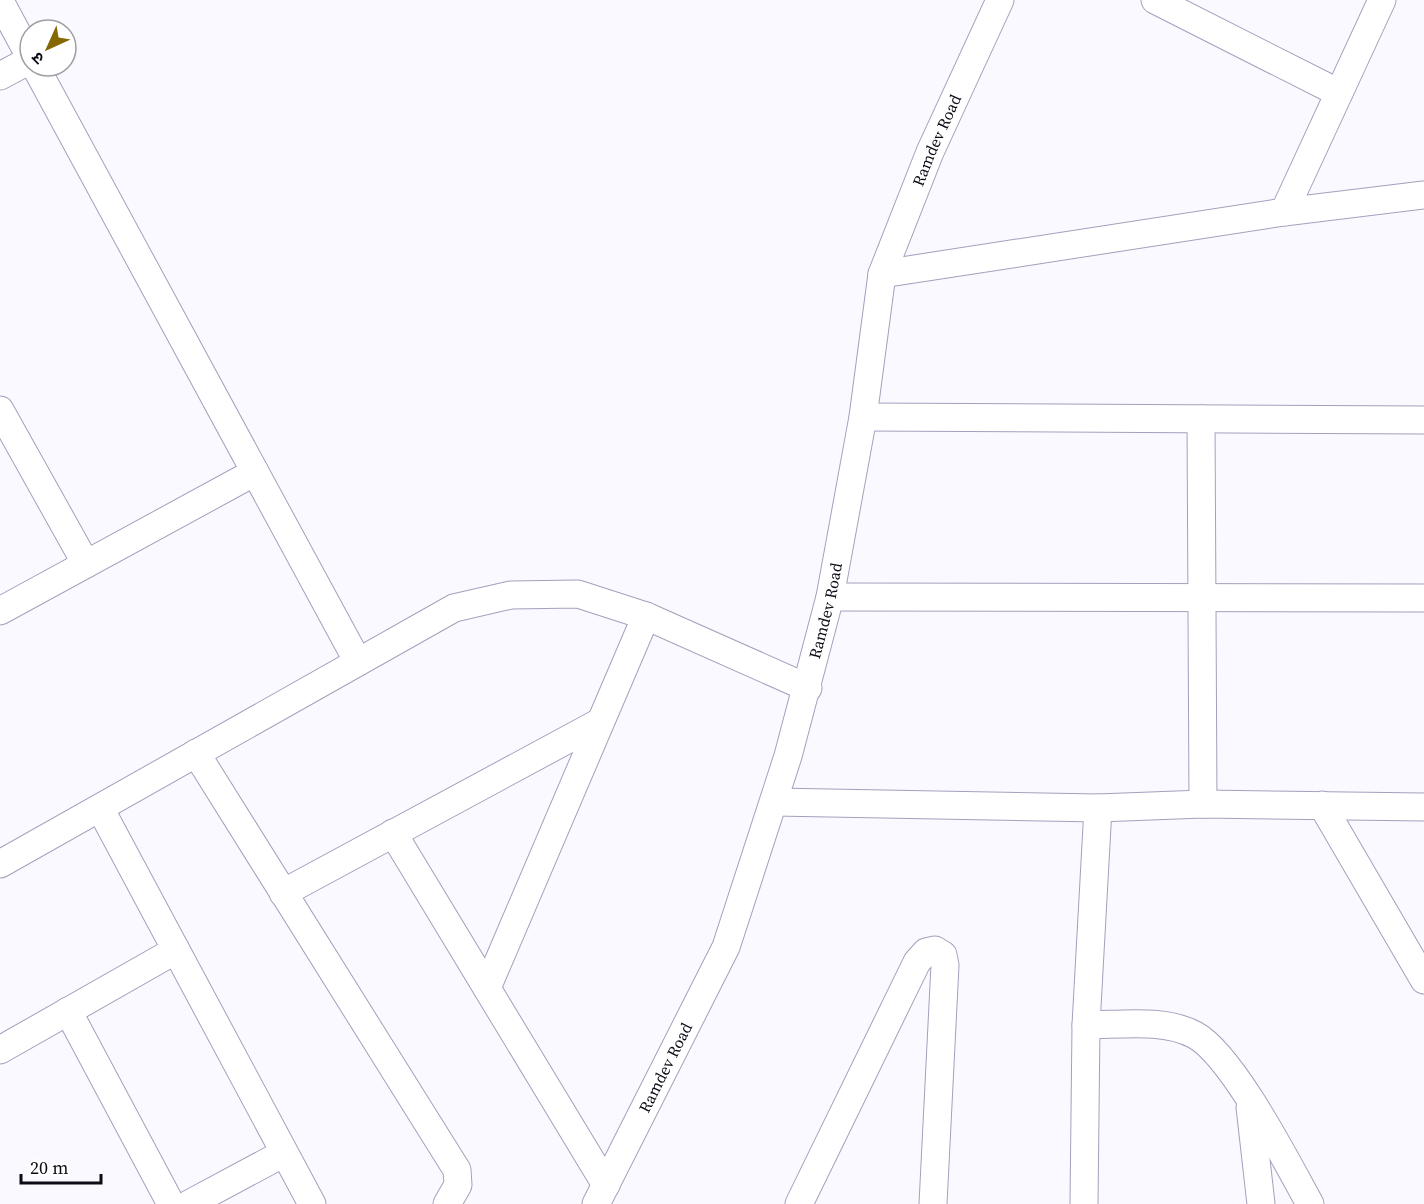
<svg xmlns="http://www.w3.org/2000/svg" width="1424" height="1204" font-family="'Source Serif 4','Noto Sans Devanagari',serif">
<style>
.lines{fill:none;stroke-linecap:round;stroke-linejoin:round}
.minor-casing{stroke:#a2a1bd;stroke-width:29}
.minor{stroke:#fff;stroke-width:27}
.labels{text-anchor:middle;dominant-baseline:central;stroke-width:5;stroke-linejoin:round;paint-order:stroke}
.street-label{font-size:16px;fill:#0d0c16;stroke:#fff}
</style>
<rect width="100%" height="100%" fill="#f9f9ff"/>
<g class="lines">
<defs>
<g id="minor">
<path d="M 1155,0 L 1339,93"/>
<path d="M 0,1 L 30,57"/>
<path d="M 35,66 L 358,662"/>
<path d="M 0,76 L 30,60"/>
<path d="M 1284,212 L 1382,0"/>
<path d="M 882,274 L 1284,212 L 1424,195"/>
<path d="M 0,410 L 86,564"/>
<path d="M 863,417 L 1424,420"/>
<path d="M 1201,419 L 1203,804"/>
<path d="M 830,597 L 1424,598"/>
<path d="M 0,611 L 255,472"/>
<path d="M 196,753 L 457,1170 L 458,1185 L 447,1204"/>
<path d="M 775,802 L 1098,808 L 1203,804 L 1424,807"/>
<path d="M 1322,805 L 1424,980"/>
<path d="M 100,808 L 312,1204"/>
<path d="M 393,833 L 606,1185"/>
<path d="M 0,864 L 454,608 L 511,595 L 578,594 L 646,616 L 808,688"/>
<path d="M 283,893 L 600,722"/>
<path d="M 487,988 L 646,616"/>
<path d="M 68,1011 L 171,1204"/>
<path d="M 1086,1025 C 1119,1025 1164,1018 1195,1035 C 1232,1055 1288,1164 1310,1204"/>
<path d="M 0,1050 L 176,950"/>
<path d="M 1250,1107 L 1261,1204"/>
<path d="M 189,1204 L 284,1153"/>
<path id="s1" d="M 596,1204 L 726,947 L 788,756 L 830,597 L 863,417 L 882,274 L 930,152 L 1000,0"/>
<path d="M 799,1204 L 917,962 L 926,952 L 935,950 L 943,955 L 945,965 L 933,1204"/>
<path d="M 1084,1204 L 1086,1025 L 1098,808"/>
</g>
</defs>
<use href="#minor" class="minor-casing"/>
<use href="#minor" class="minor"/>
</g>
<g class="labels">
<g class="street-label">
<text stroke="none"><textPath href="#s1" startOffset="1125">Ramdev Road</textPath></text>
<text stroke="none"><textPath href="#s1" startOffset="639">Ramdev Road</textPath></text>
<text stroke="none"><textPath href="#s1" startOffset="153">Ramdev Road</textPath></text>
</g>
</g>
<g transform="translate(48 48) rotate(225)"><circle r="28" fill="#ffffff" stroke="#9e9ea2" stroke-width="1.5"/>
<path d="M0-4.5L10 22L0 15L-10 22Z" fill="#856802"/>
<text y="-9" font-size="16" font-weight="bold" text-anchor="middle" fill="#0d0c16">उ</text>
</g>
<path d="M21 1174v9h80v-9" fill="none" stroke="#0d0c16" stroke-width="3"/>
<text x="30" y="1174" font-size="18" fill="#0d0c16" stroke="#ffffff" stroke-width="4.5" paint-order="stroke">20 m</text>
</svg>
